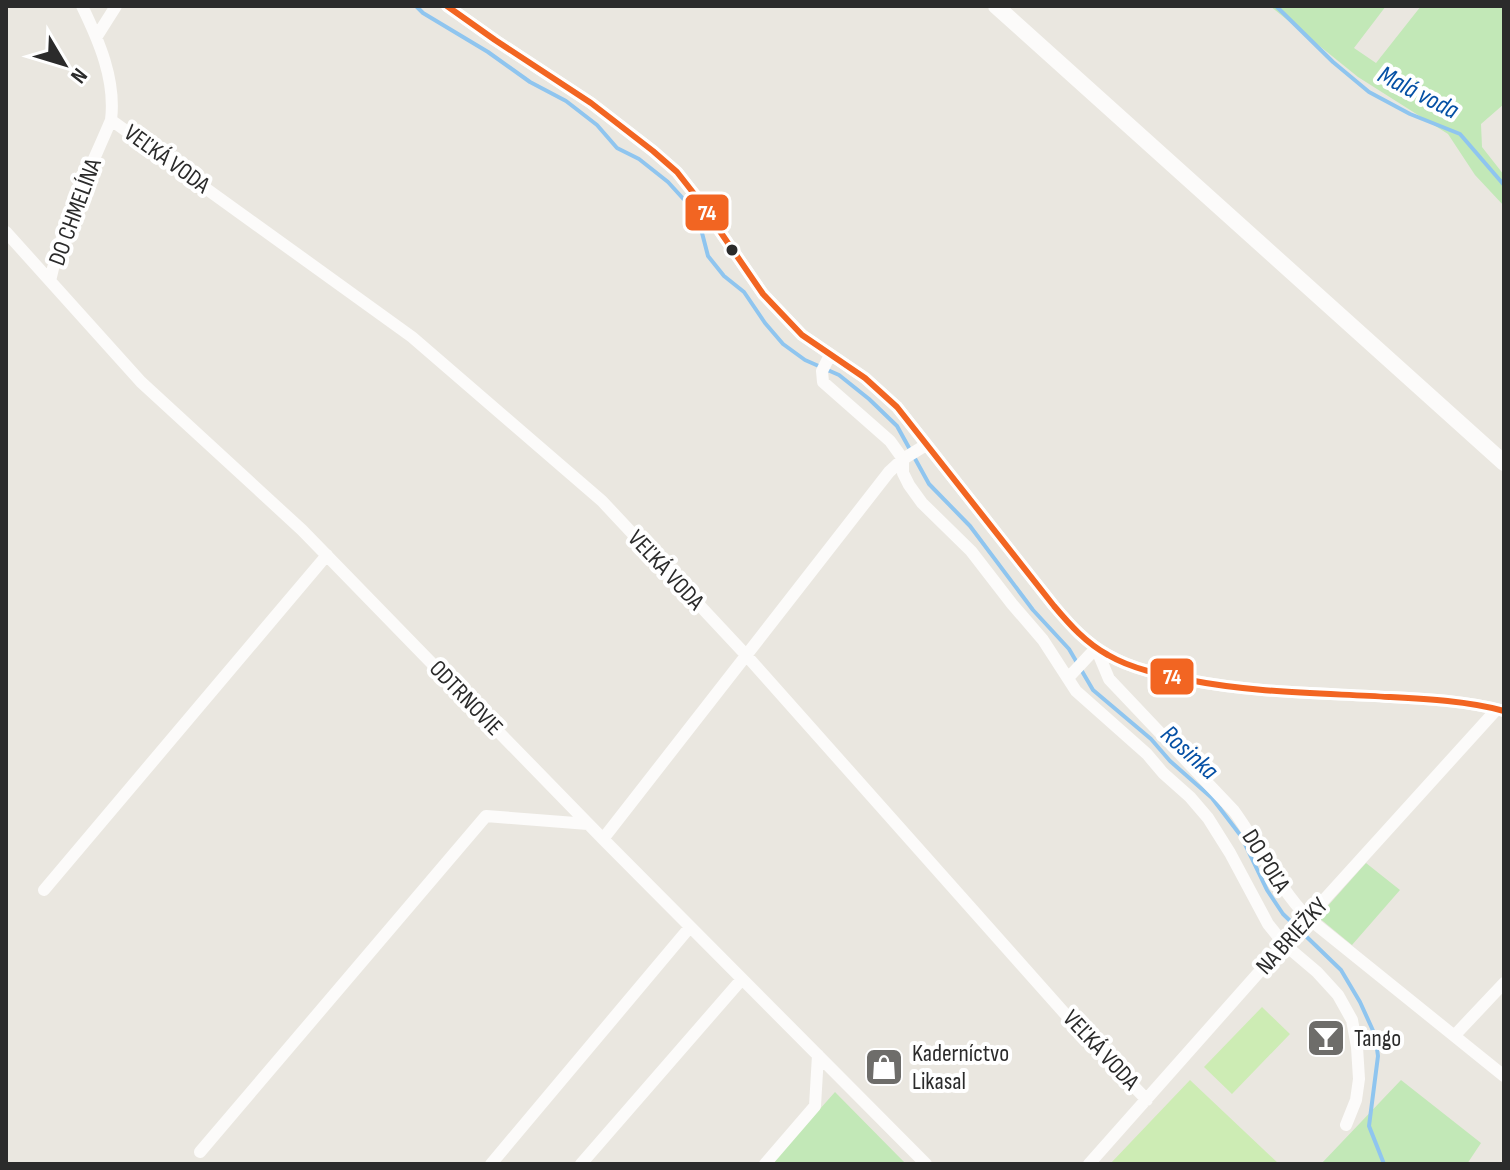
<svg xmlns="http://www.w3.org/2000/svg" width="1510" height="1170" font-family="'Sofia Sans Condensed',sans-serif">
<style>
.green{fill:#c2e8b7}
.pitch{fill:#cdecb4}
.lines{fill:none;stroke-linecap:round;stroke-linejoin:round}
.stream{stroke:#8fc5ef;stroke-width:4}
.minor{stroke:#fcfbfa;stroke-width:12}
.tertiary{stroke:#fcfbfa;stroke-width:16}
.bus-1-casing{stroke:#fff;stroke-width:12}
.bus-1{stroke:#f26522;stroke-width:6}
.bus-dot{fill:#2b2b2b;stroke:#fff;stroke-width:3}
.labels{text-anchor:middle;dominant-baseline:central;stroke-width:8;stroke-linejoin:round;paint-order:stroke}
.street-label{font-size:24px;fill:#2b2b2b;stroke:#fff}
.poi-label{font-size:24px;fill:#2b2b2b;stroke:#fff;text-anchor:start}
.water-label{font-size:26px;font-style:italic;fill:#0550a5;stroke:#fff}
.line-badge{stroke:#fff;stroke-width:3}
.badge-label{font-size:22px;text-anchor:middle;font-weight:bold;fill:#fff}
</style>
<rect width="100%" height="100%" fill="#eae7e0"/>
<path class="green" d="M 1270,6 L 1386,6 L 1354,48 L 1376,63 L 1421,6 L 1504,6 L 1504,104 L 1481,124 L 1482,147 L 1504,175 L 1504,206 L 1475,175 L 1448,134 L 1358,77 Z
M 1366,863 L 1400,890 L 1352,945 L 1318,917 Z
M 1401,1080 L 1481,1143 L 1467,1164 L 1321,1164 Z
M 835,1092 L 906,1164 L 771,1164 Z"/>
<path class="pitch" d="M 1262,1007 L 1290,1034 L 1232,1094 L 1204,1067 Z
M 1190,1080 L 1279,1164 L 1110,1164 Z"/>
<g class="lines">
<path class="stream" d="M 416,6 L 423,13 L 488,52 L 530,82 L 566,101 L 597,125 L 617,148 L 639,159 L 668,182 L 688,204 L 701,229 L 708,256 L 724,276 L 744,292 L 765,323 L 783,344 L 805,360 L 839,375 L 869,399 L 897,426 L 929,484 L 970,526 L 1033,610 L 1069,649 L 1093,690 L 1151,739 L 1170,761 L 1212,798 L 1241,836 L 1267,890 L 1283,914 L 1341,970 L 1360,1002 L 1375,1035 L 1378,1056 L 1369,1126 L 1384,1164
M 1276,6 L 1333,62 L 1369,92 L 1410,114 L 1460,134 L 1504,185"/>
<path class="minor" d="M 447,6 L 495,40 L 591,103 L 653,151 L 677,172 L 695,195 L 763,294 L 802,335 L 865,378 L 897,407 L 1054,606 C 1070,625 1086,643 1108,655 C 1132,669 1162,675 1189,680 C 1255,693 1322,693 1389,697 C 1427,699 1467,701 1504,711
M 97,36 L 116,6
M 111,120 L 412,337 L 602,501 L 746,655 L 1083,1034 L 1147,1100
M 6,232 L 141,382 L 302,530 L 603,839 L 926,1164
M 50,281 C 62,225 89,172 111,120 C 116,80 99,41 82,6
M 830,355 L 822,371 L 823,382 L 890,441 L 903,459 L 903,473 L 909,485 L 922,503 L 971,551 L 1012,604 L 1043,640 L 1076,691 L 1147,754 L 1163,773 L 1190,797 L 1208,818 L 1230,853 L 1268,924 L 1284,944 L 1317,972 L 1338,995 L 1352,1020 L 1357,1047 L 1359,1079 L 1356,1100 L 1346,1125
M 1068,678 L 1096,648 L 1109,679 L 1234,811 C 1260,847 1278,887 1308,918 L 1504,1076
M 603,839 L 889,472 L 903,459 L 926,445
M 44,890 L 327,555
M 1455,1035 L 1504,983
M 200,1152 L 486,816 L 588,824
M 491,1164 L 690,927
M 581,1164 L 742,979
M 765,1164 L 815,1106 L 818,1055
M 1089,1164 L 1284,944 L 1497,709"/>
<path class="tertiary" d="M 996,6 L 1504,463"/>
<defs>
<path id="bus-1" d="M 447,6 L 495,40 L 591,103 L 653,151 L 677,172 L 695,195 L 763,294 L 802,335 L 865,378 L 897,407 L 1054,606 C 1070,625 1086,643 1108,655 C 1132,669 1162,675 1189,680 C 1255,693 1322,693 1389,697 C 1427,699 1467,701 1504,711"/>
</defs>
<use href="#bus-1" class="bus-1-casing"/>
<use href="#bus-1" class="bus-1"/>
</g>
<defs>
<symbol id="bar-square" viewBox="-11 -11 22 22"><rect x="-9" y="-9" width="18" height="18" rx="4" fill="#6e6d6a" stroke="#fff"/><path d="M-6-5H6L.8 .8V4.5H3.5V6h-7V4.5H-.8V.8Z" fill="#fff"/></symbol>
<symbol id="shop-square" viewBox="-11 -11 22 22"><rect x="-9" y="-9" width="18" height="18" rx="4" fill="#6e6d6a" stroke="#fff"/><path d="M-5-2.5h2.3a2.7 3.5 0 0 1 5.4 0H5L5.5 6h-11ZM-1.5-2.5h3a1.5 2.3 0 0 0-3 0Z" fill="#fff"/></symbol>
</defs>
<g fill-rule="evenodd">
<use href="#bar-square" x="1304" y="1016" width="44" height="44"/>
<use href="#shop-square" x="862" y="1045" width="44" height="44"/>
</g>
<circle class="bus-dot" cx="732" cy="250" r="7"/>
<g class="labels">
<g class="street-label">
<text transform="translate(167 159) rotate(36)">VEĽKÁ VODA</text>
<text transform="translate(75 212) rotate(-70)">DO CHMELÍNA</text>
<text transform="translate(666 570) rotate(47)">VEĽKÁ VODA</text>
<text transform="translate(466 698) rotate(46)">ODTRNOVIE</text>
<text transform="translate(1266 861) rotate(58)">DO POĽA</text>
<text transform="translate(1292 936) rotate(-48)">NA BRIEŽKY</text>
<text transform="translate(1101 1050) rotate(47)">VEĽKÁ VODA</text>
</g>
<g class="poi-label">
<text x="1354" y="1038">Tango</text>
<text x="912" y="1053">Kaderníctvo<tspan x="912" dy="28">Likasal</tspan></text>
</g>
<g class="water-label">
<text transform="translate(1418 93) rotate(27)">Malá voda</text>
<text transform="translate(1189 753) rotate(42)">Rosinka</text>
</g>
</g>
<g class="line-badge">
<rect x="684" y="193" width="46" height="39" rx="8" fill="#f26522"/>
<rect x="1149" y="657" width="46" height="39" rx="8" fill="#f26522"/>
</g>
<g class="badge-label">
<text x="707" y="220">74</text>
<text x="1172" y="684">74</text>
</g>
<rect width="1510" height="1170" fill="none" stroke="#2b2b2b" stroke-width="16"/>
<g transform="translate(64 64) rotate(128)" stroke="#ffffff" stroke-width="6" paint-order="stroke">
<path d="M0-6L14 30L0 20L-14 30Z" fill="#2b2b2b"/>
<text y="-12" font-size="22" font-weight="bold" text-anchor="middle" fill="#2b2b2b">N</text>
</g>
</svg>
